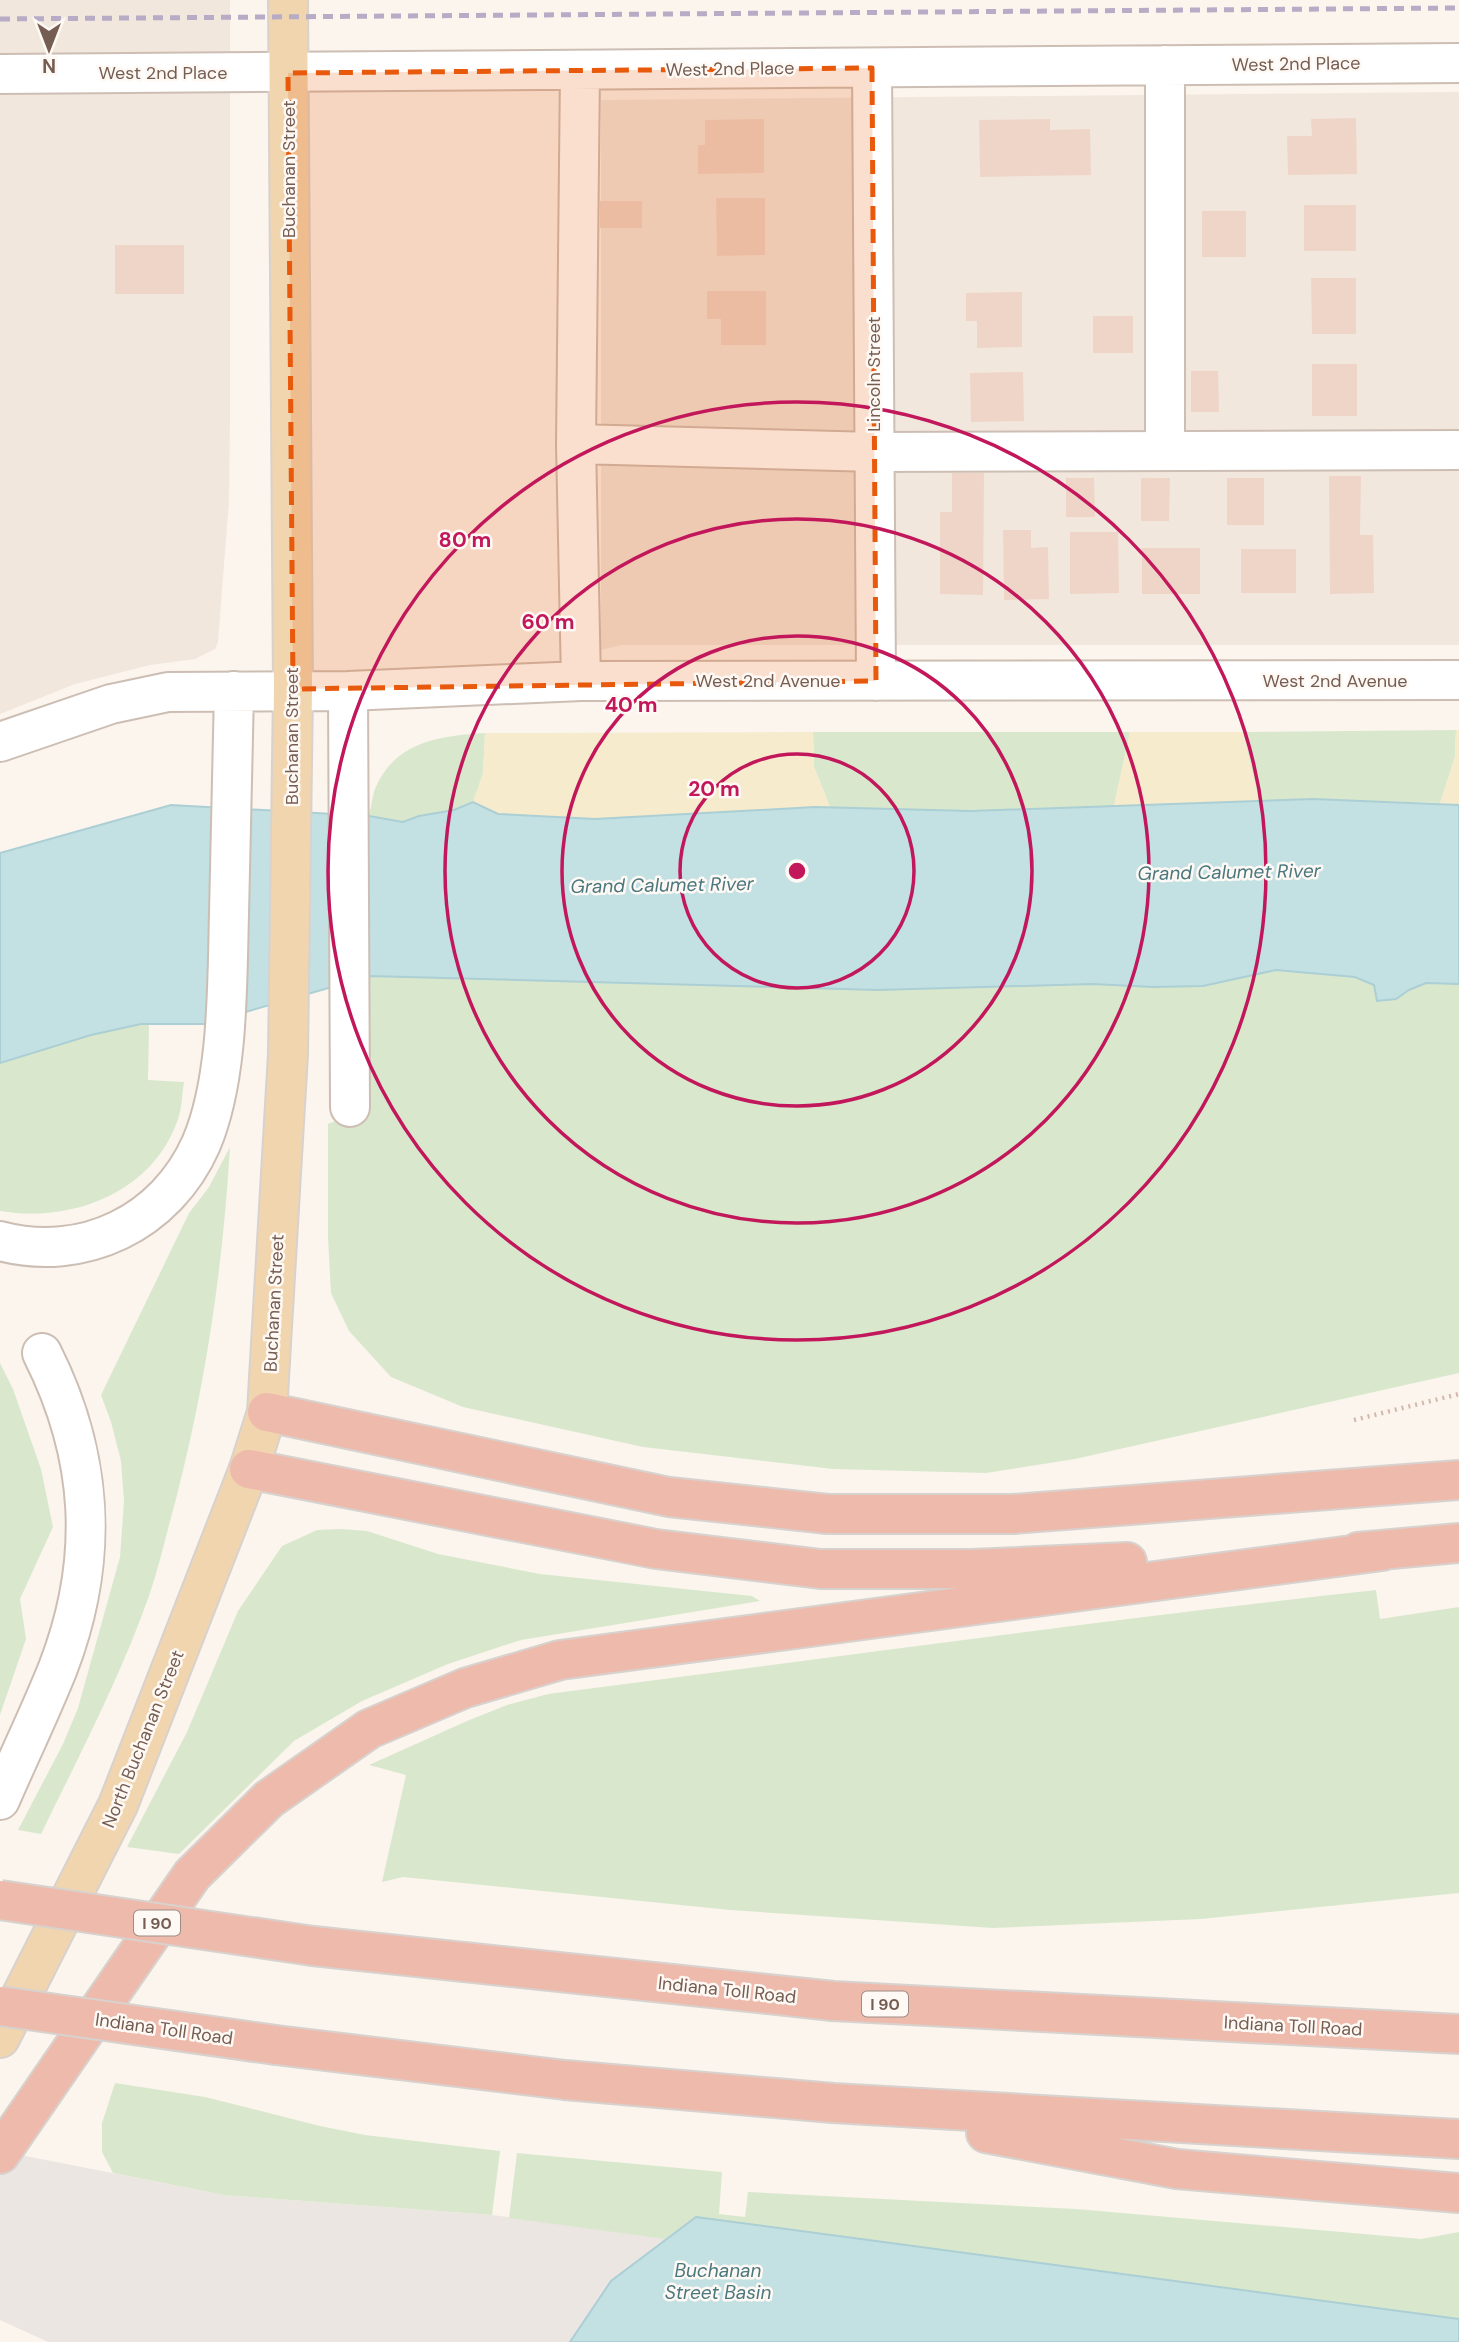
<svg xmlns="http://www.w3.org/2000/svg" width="1459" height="2342" font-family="'DM Sans',sans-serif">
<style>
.residential{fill:#f2e7dd}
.industrial{fill:#ece6e2}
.green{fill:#d9e8cd}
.sand{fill:#f6ebcd}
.water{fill:#c3e0e3;stroke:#abcfd4;stroke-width:2}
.building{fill:#eed5c8}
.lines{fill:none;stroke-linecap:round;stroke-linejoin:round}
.minor-casing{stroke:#cdbeb4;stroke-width:42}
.major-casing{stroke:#d8d2cf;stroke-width:42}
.highway-casing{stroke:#d8d2cf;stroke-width:42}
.path{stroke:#d3b8ab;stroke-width:4.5;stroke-dasharray:2 5;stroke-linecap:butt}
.minor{stroke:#fff;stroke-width:38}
.major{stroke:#f1d5ae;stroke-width:38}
.highway{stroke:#eebaac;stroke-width:38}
.rail{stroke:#b8abc5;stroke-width:5;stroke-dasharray:10 7;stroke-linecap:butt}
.highway-bridge-casing{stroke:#d8d2cf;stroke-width:42;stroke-linecap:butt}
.highway-bridge{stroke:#eebaac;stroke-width:38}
.marked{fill:#e8590c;fill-opacity:0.2;stroke:#e8590c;stroke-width:5;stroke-dasharray:14 9;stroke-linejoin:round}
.ring{fill:none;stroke:#c2185b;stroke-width:3.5}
.labels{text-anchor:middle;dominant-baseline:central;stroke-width:5;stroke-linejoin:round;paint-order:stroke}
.shield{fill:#fef9f4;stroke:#9e8c83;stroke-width:2}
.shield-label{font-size:16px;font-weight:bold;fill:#755d52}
.street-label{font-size:18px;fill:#755d52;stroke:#fef9f4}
.water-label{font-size:19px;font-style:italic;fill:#4a787e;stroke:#fef9f4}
.centre{fill:#c2185b;stroke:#fef9f4;stroke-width:3.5}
.ring-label{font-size:21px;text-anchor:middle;font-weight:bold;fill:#c2185b;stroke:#fef9f4;stroke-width:5;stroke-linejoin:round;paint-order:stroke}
</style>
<rect width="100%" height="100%" fill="#fbf5ee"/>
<path class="residential" d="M 0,0 L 230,0 L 230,422 L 229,500 L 218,642 L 215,649 L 195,659 L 150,665 L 75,684 L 0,714 Z
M 1459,92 L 1459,645 L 622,645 L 601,650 L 601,100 Z"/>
<path class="industrial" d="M 0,2151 L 224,2195 L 492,2215 L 1459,2342 L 48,2342 L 0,2320 Z"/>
<path class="green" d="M 1456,730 L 1455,757 L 1440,803 L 1313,799 L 1259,801 L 1243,732 Z
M 813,732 L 1130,732 L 1114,806 L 971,811 L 830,807 L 814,767 Z
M 485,733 L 483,774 L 473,802 L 454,810 L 419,816 L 403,822 L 369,816 C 371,807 372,797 375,789 C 395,741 440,736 485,733 Z
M 1276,970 L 1355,977 L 1374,985 L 1377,1000 L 1396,999 L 1409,990 L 1426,983 L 1459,984 L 1459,1373 L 1075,1459 L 986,1473 L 833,1469 L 643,1447 L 463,1407 L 391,1377 L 349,1331 L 331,1293 L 328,1237 L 328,1124 L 365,1109 L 368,1084 L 370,976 L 878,990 L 1092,984 L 1153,987 L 1203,986 Z
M 141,1024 L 149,1024 L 148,1080 L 184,1082 C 182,1094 182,1108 178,1119 C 153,1193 72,1223 0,1211 L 0,1063 L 91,1035 Z
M 230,1147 C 223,1266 206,1383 176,1499 C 167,1531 160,1564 149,1596 C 120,1678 79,1756 41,1834 L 18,1830 L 63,1744 L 78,1708 L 120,1557 L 124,1501 L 121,1461 L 111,1422 L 101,1395 L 189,1213 L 209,1187 Z
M 0,1363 L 13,1389 L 41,1469 L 53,1527 L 20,1599 L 26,1639 L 0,1715 Z
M 341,1529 L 367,1531 L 438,1554 L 540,1574 L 752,1596 L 760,1601 L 521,1640 L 448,1664 L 362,1701 L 294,1741 L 179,1854 L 127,1847 L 187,1732 L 238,1611 L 282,1546 L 317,1530 Z
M 1376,1590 L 1380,1619 L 1459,1607 L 1459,1893 L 1201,1919 L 993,1928 L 730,1910 L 403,1877 L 382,1882 L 406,1775 L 369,1765 L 467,1721 L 507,1705 L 548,1694 C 824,1659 1100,1620 1376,1590 Z
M 115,2083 L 205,2097 L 320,2126 L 365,2135 L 500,2151 L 492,2215 L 224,2195 L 113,2173 L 102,2152 L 102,2123 Z
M 517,2153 L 722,2172 L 719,2214 L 745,2217 L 748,2192 L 1076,2209 L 1421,2239 L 1459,2232 L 1459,2319 L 696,2217 L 666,2239 L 509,2218 Z"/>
<path class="sand" d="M 1456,730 L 1459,730 L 1459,805 L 1440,803 L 1455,757 Z
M 813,732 L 814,767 L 830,807 L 595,819 L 497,814 L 473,802 L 483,774 L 485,733 Z
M 1130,732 L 1243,732 L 1259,801 L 1114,806 Z"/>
<path class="water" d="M 1313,799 L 1459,805 L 1459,984 L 1426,983 L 1409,990 L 1396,999 L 1377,1001 L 1374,985 L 1355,977 L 1276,970 L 1203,986 L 1153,987 L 1092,984 L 878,990 L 370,976 L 204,1024 L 141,1024 L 91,1035 L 0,1063 L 0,853 L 171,805 L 369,816 L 403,822 L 419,816 L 454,810 L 473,802 L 498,814 L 595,819 L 815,807 L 971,811 Z
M 696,2217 L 1459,2319 L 1459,2342 L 570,2342 L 611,2281 Z"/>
<path class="building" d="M 1356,118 L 1357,174 L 1288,175 L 1287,136 L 1312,136 L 1311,119 Z
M 764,119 L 764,173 L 698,174 L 698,145 L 705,145 L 705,120 Z
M 1050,119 L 1050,130 L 1090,129 L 1091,175 L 980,177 L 979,120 Z
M 716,198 L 765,198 L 765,255 L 717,256 Z
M 600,201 L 642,201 L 642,228 L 600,228 Z
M 1304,205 L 1356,205 L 1356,251 L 1304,251 Z
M 1202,211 L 1246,211 L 1246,257 L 1202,257 Z
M 115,245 L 184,245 L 184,294 L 115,294 Z
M 1311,278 L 1356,278 L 1356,334 L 1312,334 Z
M 707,291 L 766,291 L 766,345 L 721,345 L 721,319 L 707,319 Z
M 1022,292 L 1022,347 L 977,348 L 977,321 L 966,321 L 966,293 Z
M 1093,316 L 1133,316 L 1133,353 L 1093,353 Z
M 1312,364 L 1357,364 L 1357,416 L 1312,416 Z
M 1191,371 L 1218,371 L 1219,412 L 1191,412 Z
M 1023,372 L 1024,421 L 971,422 L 970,373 Z
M 952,473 L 984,473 L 983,595 L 940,594 L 940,512 L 952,512 Z
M 1329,476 L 1361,476 L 1360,535 L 1373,535 L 1374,593 L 1330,594 Z
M 1066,478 L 1094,478 L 1095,517 L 1066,517 Z
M 1141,478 L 1170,478 L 1169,521 L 1141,521 Z
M 1227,478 L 1264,478 L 1264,525 L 1227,525 Z
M 1003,530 L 1031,530 L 1031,548 L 1048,547 L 1049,599 L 1004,600 Z
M 1070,532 L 1118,532 L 1119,593 L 1070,594 Z
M 1142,548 L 1200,548 L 1200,594 L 1142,594 Z
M 1241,549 L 1296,549 L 1296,593 L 1241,593 Z"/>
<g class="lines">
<defs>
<path id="minor" d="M 1165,65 L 1165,451
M 872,68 L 876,681
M 580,70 L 576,444 L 581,681
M 0,74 L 1459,63
M 576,444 L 875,452 L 1459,450
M 348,691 L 350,1107
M 0,742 L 111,704 L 168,692 L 348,691 L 581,681 L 1459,680
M 0,1241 C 83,1263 166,1223 201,1144 C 229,1079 227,984 229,914 C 231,839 233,765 234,691
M 0,1800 C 19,1756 40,1713 58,1668 C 100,1559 94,1456 42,1353"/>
<path id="major" d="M 0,2038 L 118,1805 L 249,1469 L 267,1412 L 288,1054 L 293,689 L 288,0"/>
<path id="highway" d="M 267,1412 L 669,1497 L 828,1514 L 1013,1514 L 1459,1480
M 249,1469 L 656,1549 L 821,1569 L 972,1569 L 1127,1562
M 1358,1552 L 1459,1543
M 313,1946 L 833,2001 L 1459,2034
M 276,2045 L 565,2080 L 833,2103 L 1459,2139
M 986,2133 L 1177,2169 L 1459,2193
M 0,2154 L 192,1875 L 269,1799 L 369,1729 L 465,1688 L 560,1660 L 1382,1551"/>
</defs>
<use href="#minor" class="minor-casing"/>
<use href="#major" class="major-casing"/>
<use href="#highway" class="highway-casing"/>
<path class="path" d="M 1354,1420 L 1459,1394"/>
<use href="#minor" class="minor"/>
<use href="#major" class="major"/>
<use href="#highway" class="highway"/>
<path class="rail" d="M 0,19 L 1459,8"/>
<defs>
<path id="highway-bridge" d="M 0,1900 L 313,1946
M 0,2006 L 276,2045"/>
</defs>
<use href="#highway-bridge" class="highway-bridge-casing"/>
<use href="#highway-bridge" class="highway-bridge"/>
</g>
<path class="marked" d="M 872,68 L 876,681 L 293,689 L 288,73 Z"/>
<g class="ring">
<circle cx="797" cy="871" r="117"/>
<circle cx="797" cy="871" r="235"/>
<circle cx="797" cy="871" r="352"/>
<circle cx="797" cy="871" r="469"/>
</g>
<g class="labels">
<g class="shield">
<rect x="134" y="1910.5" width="46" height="25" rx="5"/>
<rect x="862" y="1991.5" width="46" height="25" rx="5"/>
</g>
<g class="shield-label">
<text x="157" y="1923">I 90</text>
<text x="885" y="2004">I 90</text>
</g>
<g class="street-label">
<text transform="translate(1296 64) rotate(-1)">West 2nd Place</text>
<text transform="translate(730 69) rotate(-1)">West 2nd Place</text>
<text x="163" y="73">West 2nd Place</text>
<text transform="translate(289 169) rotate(-90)">Buchanan Street</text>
<text transform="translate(874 374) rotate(-90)">Lincoln Street</text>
<text x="768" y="681">West 2nd Avenue</text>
<text x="1335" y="681">West 2nd Avenue</text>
<text transform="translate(292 736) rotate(-90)">Buchanan Street</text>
<text transform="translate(274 1303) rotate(-87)">Buchanan Street</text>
<text transform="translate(143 1739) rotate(-68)">North Buchanan Street</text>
<text transform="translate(727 1990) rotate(6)">Indiana Toll Road</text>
<text transform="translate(1293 2026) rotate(3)">Indiana Toll Road</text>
<text transform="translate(164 2029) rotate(8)">Indiana Toll Road</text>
</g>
<g class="water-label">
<text transform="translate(1229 872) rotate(-1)">Grand Calumet River</text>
<text transform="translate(662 885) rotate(-1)">Grand Calumet River</text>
<text x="718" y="2270">Buchanan<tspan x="718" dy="22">Street Basin</tspan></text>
</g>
</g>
<circle cx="797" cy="871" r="10" class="centre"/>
<g class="ring-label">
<text x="465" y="547">80 m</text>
<text x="548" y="629">60 m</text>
<text x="631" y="712">40 m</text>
<text x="714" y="796">20 m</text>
</g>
<g transform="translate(49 49) rotate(180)" stroke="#fef9f4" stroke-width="5" paint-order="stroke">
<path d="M0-5L12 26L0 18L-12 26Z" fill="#755d52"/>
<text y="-10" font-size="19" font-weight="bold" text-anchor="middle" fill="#755d52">N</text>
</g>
</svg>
